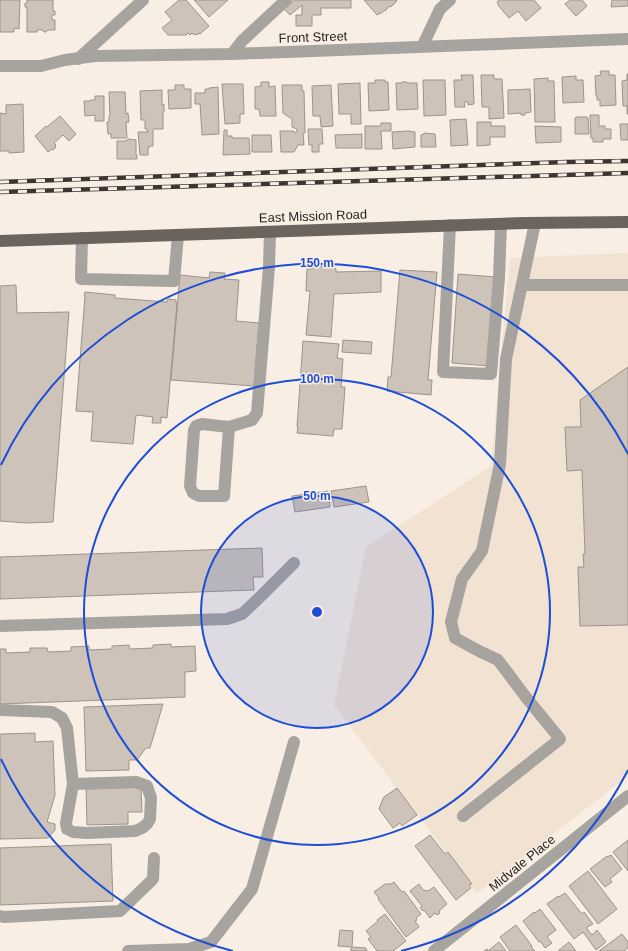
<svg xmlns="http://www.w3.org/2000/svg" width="628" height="951" font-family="Helvetica,sans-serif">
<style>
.built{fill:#f1e2d1}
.building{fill:#cdc3b9;stroke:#9d938a}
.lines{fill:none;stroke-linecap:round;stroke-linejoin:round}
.minor{stroke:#a7a39f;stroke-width:12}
.major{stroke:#6b645c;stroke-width:12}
.rail-casing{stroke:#3b3632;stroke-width:4.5}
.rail{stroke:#f9eee4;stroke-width:3;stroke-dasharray:9;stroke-linecap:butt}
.ring{fill:none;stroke:#1d4ed8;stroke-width:2}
.labels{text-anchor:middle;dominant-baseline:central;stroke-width:3;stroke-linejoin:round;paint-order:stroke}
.street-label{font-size:13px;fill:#221e1a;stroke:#f9eee4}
.centre{fill:#1d4ed8;stroke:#f9eee4;stroke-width:2}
.ring-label{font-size:12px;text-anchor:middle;font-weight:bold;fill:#1d4ed8;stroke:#f9eee4;stroke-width:3;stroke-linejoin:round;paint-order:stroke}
</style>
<rect width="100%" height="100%" fill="#f9eee4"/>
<path class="built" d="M 628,253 L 628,776 L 477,893 L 334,705 L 366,547 L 491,466 L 510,258 Z"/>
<path class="building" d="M 0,0 L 20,0 L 19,29 L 14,28 L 14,32 L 0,32 Z
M 27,0 L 53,0 L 53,11 L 55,11 L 55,15 L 52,15 L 52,20 L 55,20 L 55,30 L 48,30 L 46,32 L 44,32 L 43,30 L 37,30 L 37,32 L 27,32 L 27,7 L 25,7 L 25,3 L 27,3 Z
M 179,0 L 186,0 L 209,26 L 200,34 L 199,33 L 197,35 L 196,34 L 194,35 L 192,33 L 190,35 L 188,33 L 186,35 L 168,35 L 162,28 L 172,20 L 165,12 Z
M 194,0 L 228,0 L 209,17 Z
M 294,0 L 351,0 L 351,8 L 321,8 L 321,15 L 312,15 L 312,26 L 296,26 L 296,15 L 302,15 L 302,5 L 290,15 L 284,9 Z
M 364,0 L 396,0 L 397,1 L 391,7 L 390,6 L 385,11 L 385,10 L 380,14 L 380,13 L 377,15 Z
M 499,0 L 534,0 L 541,8 L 526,21 L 518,11 L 509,18 L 498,5 L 498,4 L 497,2 Z
M 570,0 L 582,0 L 587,6 L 576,16 L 565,4 Z
M 612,0 L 628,0 L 628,6 L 611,7 Z
M 600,71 L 609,71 L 609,75 L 615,75 L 616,105 L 600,106 L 600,100 L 597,100 L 597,96 L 596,96 L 595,76 L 601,75 Z
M 627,74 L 628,74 L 628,114 L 627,114 L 627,106 L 623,106 L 622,81 L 627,80 Z
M 461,75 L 473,75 L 474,104 L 468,105 L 468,102 L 464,102 L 465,107 L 455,107 L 454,80 L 462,80 Z
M 481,75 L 494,75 L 494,79 L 502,79 L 504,118 L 489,119 L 489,107 L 482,107 Z
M 576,76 L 576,80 L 583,80 L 584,102 L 563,103 L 562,77 Z
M 548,78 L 548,81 L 554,81 L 555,122 L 535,122 L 534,79 Z
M 375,80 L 385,80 L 385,82 L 388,82 L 389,110 L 369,111 L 368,83 L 375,83 Z
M 423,80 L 445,80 L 446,115 L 424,116 Z
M 261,82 L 269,82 L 269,87 L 275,86 L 276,116 L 260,116 L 259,109 L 255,109 L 255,87 L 261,86 Z
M 402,82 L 407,82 L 407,83 L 417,83 L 418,109 L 397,110 L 396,83 L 402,83 Z
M 360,83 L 361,124 L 351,124 L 351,114 L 339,114 L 338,84 Z
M 222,84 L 243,84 L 244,114 L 240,114 L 240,123 L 225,124 Z
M 175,85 L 184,85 L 184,89 L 191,89 L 191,108 L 169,109 L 168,90 L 175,90 Z
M 282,85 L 302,85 L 302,91 L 304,91 L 305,133 L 303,133 L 304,145 L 298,145 L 294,152 L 281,152 L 280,131 L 294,131 L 294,133 L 297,132 L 297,129 L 292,127 L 292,119 L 283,113 Z
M 331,85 L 333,126 L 321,127 L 320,116 L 313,116 L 312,86 Z
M 218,87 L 219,134 L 202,135 L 200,104 L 195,104 L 195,93 L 205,93 L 205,89 L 209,89 L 209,88 Z
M 530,89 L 531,112 L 525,113 L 525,115 L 521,115 L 521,113 L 508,114 L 508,90 Z
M 162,90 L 162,105 L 164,104 L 164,112 L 163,112 L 163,129 L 153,129 L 153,146 L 149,146 L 149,148 L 148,148 L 148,155 L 140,155 L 138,132 L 148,132 L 147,129 L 145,129 L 145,120 L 141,120 L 140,91 Z
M 109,92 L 125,92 L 126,114 L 128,113 L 129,122 L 126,122 L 127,138 L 111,138 L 111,134 L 108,134 L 107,122 L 109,122 L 109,116 L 110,116 Z
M 95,96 L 104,96 L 104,121 L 95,121 L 95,115 L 85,116 L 84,101 L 91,101 L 91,100 L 95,100 Z
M 23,104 L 24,152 L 9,153 L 9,151 L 0,151 L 0,113 L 6,114 L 6,105 Z
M 590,115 L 599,115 L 599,126 L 605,126 L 605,129 L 611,129 L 611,139 L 603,139 L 603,142 L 593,142 L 593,138 L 591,138 Z
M 60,116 L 76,134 L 69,141 L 63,135 L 54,143 L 56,145 L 55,146 L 56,147 L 53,150 L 52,149 L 48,152 L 35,136 L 46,126 L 47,127 Z
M 576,117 L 587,117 L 587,118 L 588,118 L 589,134 L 575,134 L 575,118 L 576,118 Z
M 466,119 L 468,145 L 451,146 L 450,120 Z
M 477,122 L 491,122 L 491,126 L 505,126 L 505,137 L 490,137 L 490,145 L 477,146 Z
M 381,123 L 391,123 L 391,131 L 381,131 L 382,149 L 365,149 L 365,126 L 381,126 Z
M 620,124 L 628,124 L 628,140 L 621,140 Z
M 535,126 L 561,127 L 561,142 L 536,143 Z
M 308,129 L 322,129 L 323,144 L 319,144 L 319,152 L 312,152 L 312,145 L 309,145 Z
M 224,130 L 227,130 L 227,136 L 232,136 L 232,138 L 249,138 L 250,154 L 223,155 Z
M 408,131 L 415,132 L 415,147 L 393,149 L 392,132 Z
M 424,133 L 435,134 L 436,147 L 421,147 L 421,135 L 424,134 Z
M 362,134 L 362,148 L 336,148 L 335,135 Z
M 252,135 L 271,135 L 272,152 L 252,152 Z
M 128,139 L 136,140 L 136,155 L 137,155 L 137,159 L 117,159 L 117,141 L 126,141 Z
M 314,266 L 331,266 L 336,269 L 336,272 L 381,271 L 381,292 L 334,294 L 331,337 L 306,335 L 310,291 L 306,291 L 307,269 L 312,269 Z
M 400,270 L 437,272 L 428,380 L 432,380 L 431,395 L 387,391 L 388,377 L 391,377 Z
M 210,272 L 225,273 L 224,279 L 239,280 L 236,321 L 259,323 L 254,386 L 171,380 L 180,275 L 209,278 Z
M 458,274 L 495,277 L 489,366 L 452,363 Z
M 16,285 L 17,313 L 69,312 L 53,522 L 27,523 L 0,521 L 0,286 Z
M 85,292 L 115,295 L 115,298 L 167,302 L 168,299 L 176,300 L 176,303 L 177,303 L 167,418 L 161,417 L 161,423 L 152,423 L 153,417 L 136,415 L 133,444 L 91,441 L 93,412 L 76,411 L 85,296 L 84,296 Z
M 343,340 L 372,342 L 371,354 L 342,352 Z
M 303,341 L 339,344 L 337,358 L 343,359 L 341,387 L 345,387 L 342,429 L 334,429 L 333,436 L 297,433 L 298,427 L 297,427 Z
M 628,367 L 628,625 L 580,626 L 578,567 L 584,567 L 583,554 L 585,554 L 582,470 L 567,471 L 565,427 L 581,427 L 580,400 Z
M 366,486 L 369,502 L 334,507 L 331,491 Z
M 328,491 L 330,507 L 295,512 L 292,496 Z
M 262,548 L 263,577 L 253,577 L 254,590 L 0,599 L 0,557 Z
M 171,644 L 171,647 L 195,646 L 196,671 L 185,672 L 185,697 L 0,704 L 0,649 L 6,649 L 6,653 L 30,652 L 30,648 L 47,648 L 48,652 L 71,651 L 71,647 L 89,646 L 89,650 L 112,649 L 112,646 L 129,645 L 130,649 L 153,648 L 153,645 Z
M 163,704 L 150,748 L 146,748 L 137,760 L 129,760 L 129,770 L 86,771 L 84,707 Z
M 35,733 L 35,742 L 53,741 L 55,795 L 47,822 L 55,824 L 55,830 L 48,838 L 0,839 L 0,734 Z
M 141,787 L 142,812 L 128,812 L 128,824 L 87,825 L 86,789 Z
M 397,788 L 417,815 L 402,826 L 400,823 L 393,828 L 379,809 L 382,801 L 384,797 Z
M 430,835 L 445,854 L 448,852 L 472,884 L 469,885 L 471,888 L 456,900 L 415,846 Z
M 628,840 L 628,871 L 613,852 Z
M 111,844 L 113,901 L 0,905 L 0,848 Z
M 611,855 L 622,869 L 610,879 L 612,882 L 605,887 L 590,869 L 607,856 L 607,857 Z
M 588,871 L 617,909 L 598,924 L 569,886 Z
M 394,882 L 402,892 L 404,891 L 421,914 L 416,918 L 417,920 L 415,921 L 419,927 L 406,937 L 378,899 L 379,898 L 374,892 L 385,884 L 391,884 Z
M 419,884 L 423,890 L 428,891 L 434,887 L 447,904 L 439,911 L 440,913 L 437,915 L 435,913 L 430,918 L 424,910 L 423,911 L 420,908 L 422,906 L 410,891 Z
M 565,893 L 582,914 L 584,912 L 593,924 L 587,927 L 587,929 L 592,935 L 597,930 L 606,942 L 596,950 L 583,932 L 574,939 L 547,904 L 558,896 L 559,897 Z
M 540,909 L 556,930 L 547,937 L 552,943 L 545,948 L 540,941 L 539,942 L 523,921 L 534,912 L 535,913 Z
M 385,914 L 406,941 L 393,951 L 377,951 L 368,939 L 371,937 L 366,931 L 378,921 L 377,920 Z
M 516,925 L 532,946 L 531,947 L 535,951 L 510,951 L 500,937 Z
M 340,930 L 353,931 L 352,947 L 366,948 L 366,950 L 367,950 L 367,951 L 351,951 L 351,947 L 338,946 Z
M 622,934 L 628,942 L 628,948 L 624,951 L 599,951 Z
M 499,942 L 506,951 L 484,951 L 487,949 L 488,951 Z
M 569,942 L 576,951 L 558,951 Z"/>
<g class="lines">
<path class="minor" d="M 422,47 L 440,9 L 450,0
M 232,54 L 242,41 L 286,0
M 78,59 L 143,0
M 0,66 L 41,66 L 65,60 L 95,56 L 232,54 L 628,39
M 450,225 L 443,372 L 491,374 L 499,278 L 501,224
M 82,238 L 81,279 L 174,281 L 178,235
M 522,285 L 628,285
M 229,427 L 224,496 L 199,496 L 193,493 L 190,486 L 194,430 L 196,426 L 202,424 L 229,427 L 252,420 L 257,413 L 269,267 L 270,232
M 0,626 L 227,619 L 242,614 L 261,596 L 294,563
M 0,710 L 52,712 L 62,718 L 67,728 L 73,784 L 66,823 L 67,829 L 73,832 L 87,833 L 135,831 L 142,828 L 147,824 L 150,819 L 151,798 L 147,786 L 136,782 L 73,784
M 463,816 L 560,739 L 525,696 L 498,660 L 479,651 L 455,638 L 451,622 L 462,579 L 482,551 L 500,464 L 506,359 L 535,223
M 0,916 L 4,917 L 120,911 L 153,879 L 154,858
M 128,951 L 189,949 L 211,942 L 252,889 L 294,742
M 434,951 L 628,796"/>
<path class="major" d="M 0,241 L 525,223 L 628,222"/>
<defs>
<path id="rail" d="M 0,182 L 567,162 L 628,161
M 0,192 L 628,173"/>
</defs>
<use href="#rail" class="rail-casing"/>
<use href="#rail" class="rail"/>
</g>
<circle cx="317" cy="612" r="116" fill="#1d4ed8" fill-opacity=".12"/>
<g class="ring">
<circle cx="317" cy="612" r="116"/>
<circle cx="317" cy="612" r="233"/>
<path d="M628 770A349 349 0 0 1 401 951M233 951A349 349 0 0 1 1 759M1 465A349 349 0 0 1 628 454"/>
</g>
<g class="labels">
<g class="street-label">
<text transform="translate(313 37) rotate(-2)">Front Street</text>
<text transform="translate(313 216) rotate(-2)">East Mission Road</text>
<text transform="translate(522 863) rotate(-39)">Midvale Place</text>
</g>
</g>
<circle cx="317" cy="612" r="6" class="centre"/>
<g class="ring-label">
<text x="317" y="267">150 m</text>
<text x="317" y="383">100 m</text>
<text x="317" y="500">50 m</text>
</g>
</svg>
